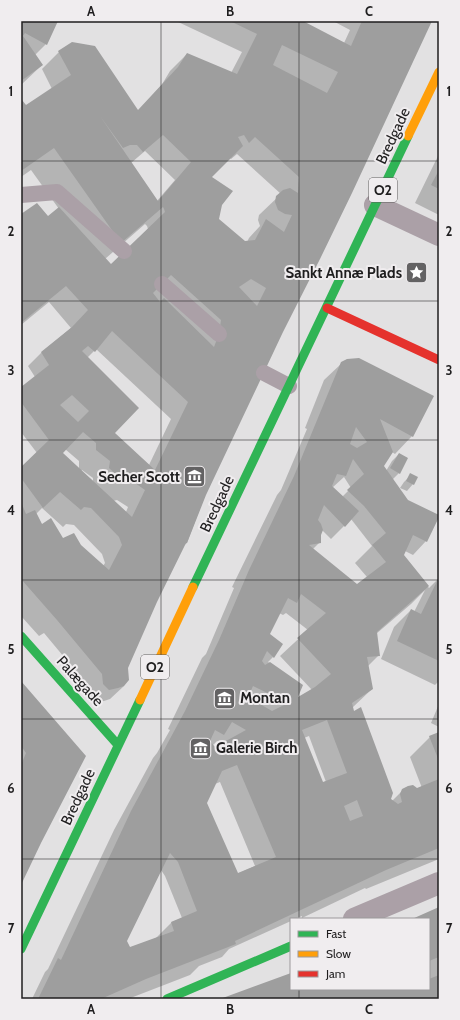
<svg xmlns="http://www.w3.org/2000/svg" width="460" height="1020" font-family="Cabin,sans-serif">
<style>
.shadow{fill:#0003;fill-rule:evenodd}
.building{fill:#9e9e9e;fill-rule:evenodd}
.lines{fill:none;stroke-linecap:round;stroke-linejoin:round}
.lane{stroke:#aba0a7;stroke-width:16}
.street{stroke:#aba0a7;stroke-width:22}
.fast{stroke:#30b455;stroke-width:9}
.slow{stroke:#ff9f0a;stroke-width:9}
.jam{stroke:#e5322d;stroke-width:9}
.grid{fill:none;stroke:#1f1e1f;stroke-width:1;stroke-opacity:0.55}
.labels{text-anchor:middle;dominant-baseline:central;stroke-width:4;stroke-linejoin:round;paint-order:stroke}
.shield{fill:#f0edef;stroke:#5e5c5d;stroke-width:1}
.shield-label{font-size:14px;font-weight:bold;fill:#1f1e1f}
.street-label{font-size:15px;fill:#1f1e1f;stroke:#f0edef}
.poi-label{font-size:15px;font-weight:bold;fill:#1f1e1f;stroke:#f0edef;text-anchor:end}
.neatline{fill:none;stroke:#1f1e1f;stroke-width:1.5}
.grid-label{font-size:13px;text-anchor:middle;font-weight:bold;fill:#1f1e1f}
</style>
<rect width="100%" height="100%" fill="#e2e1e2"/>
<path class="shadow" d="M 21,21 L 57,21 L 46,44 L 35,55 L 42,65 L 21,85 Z
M 176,21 L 300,21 L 344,43 L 350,30 L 333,21 L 431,21 L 282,331 L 205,495 L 187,543 L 183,546 L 156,601 L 127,668 L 124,686 L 110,699 L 104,701 L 95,702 L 90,697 L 89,687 L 44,633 L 39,636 L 21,616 L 21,469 L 37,453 L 21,432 L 21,388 L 35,377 L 28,366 L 41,353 L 71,328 L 49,302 L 21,325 L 21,216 L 48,217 L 59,209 L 31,170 L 21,177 L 21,102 L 25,106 L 52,89 L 42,69 L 59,52 L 138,111 L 161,86 L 170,71 L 187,54 L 231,73 L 242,52 ZM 145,151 L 175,180 L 157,201 L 131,163 ZM 237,154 L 281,194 L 259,215 L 258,220 L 260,226 L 249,238 L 247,242 L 244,242 L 218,219 L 221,205 L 211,177 L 230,158 L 231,159 ZM 145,224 L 147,226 L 148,229 L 111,265 L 105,259 ZM 96,349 L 171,419 L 149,465 L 113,433 L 87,358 ZM 65,449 L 79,461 L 79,469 L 62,453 ZM 82,470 L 93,478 L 93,481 L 81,471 ZM 117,500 L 128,507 L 126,512 L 113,501 ZM 42,508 L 63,527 L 66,524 L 74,525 L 102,554 L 105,563 L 103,566 L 80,546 L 62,539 L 42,525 L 36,514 Z
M 439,154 L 439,215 L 415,203 Z
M 342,363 L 412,436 L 395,454 L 392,452 L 382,466 L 386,471 L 392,461 L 399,454 L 407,458 L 399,473 L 392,480 L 426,541 L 413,555 L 405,551 L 403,555 L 429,588 L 439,578 L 439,681 L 435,685 L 381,659 L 394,627 L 411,610 L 414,612 L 425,590 L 411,604 L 376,634 L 379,655 L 367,667 L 372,689 L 352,708 L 390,798 L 392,801 L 403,790 L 417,789 L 422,788 L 410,757 L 430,737 L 439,733 L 439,859 L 366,889 L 365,888 L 302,918 L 302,916 L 295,919 L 291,919 L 291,921 L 229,949 L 222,957 L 199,966 L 190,975 L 128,999 L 32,999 L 45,972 L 48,969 L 114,830 L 153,758 L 157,753 L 170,730 L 168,729 L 202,658 L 206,654 L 234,588 L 232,587 L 277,495 L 281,490 L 307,429 L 305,428 L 324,380 ZM 344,477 L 351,488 L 342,497 L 332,488 ZM 351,519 L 372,546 L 355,563 L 367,577 L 357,586 L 312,550 L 320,542 L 320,534 L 322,530 L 331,539 ZM 279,613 L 283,615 L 286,613 L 308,630 L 280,656 L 312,690 L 296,699 L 301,686 L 268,662 L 273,657 L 269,634 ZM 309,736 L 326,782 L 322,783 L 304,738 ZM 217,741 L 223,744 L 209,751 L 212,746 ZM 220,782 L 255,866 L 237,874 L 206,803 L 215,784 ZM 161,870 L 165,876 L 182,918 L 172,922 L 155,939 L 130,948 L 126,941 Z
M 411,475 L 413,484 L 407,491 L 400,488 L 404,482 Z
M 21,682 L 40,843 L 21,882 Z
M 439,704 L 439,727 L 431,723 Z
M 439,908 L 439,999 L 223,999 L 291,974 L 291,989 L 429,989 L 429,919 L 414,919 Z"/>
<path class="building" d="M 21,21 L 58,21 L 47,45 L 25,33 L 23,36 L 43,65 L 21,81 Z
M 230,21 L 303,21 L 351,46 L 362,21 L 432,21 L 352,193 L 320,259 L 283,332 L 249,404 L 206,495 L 187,543 L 186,543 L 157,602 L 128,668 L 129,680 L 124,686 L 118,688 L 109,690 L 103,684 L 102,674 L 57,620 L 21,579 L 21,502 L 26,514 L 35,510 L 42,524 L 51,518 L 63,538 L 74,533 L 81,545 L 109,570 L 122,545 L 119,537 L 91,508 L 84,507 L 81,510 L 60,492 L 43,508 L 21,478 L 21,467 L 49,440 L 21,402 L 21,387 L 49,365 L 41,352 L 72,327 L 88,310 L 66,286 L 21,323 L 21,214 L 37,203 L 48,216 L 59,207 L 111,264 L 165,212 L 164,209 L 163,207 L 121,243 L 54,148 L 21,171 L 21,101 L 22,100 L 26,105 L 71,75 L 58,51 L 72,42 L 95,46 L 138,110 L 178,67 L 187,53 L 237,74 L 257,34 ZM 282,45 L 338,72 L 327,93 L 273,65 ZM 100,116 L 123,148 L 130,145 L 137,145 L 143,152 L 163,135 L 191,162 L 158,201 ZM 244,135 L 249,143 L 255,137 L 299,177 L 298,193 L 290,188 L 283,190 L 276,196 L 275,202 L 278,210 L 285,214 L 292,215 L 284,232 L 266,219 L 255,240 L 245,241 L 219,219 L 222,205 L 233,191 L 212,177 L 243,146 L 238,137 ZM 171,275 L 221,320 L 219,334 L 214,347 L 164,298 L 160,302 L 153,293 ZM 251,279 L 266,288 L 257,306 L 239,287 ZM 112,331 L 188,402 L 155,470 L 115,433 L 139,408 L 82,351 L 88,346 L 95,352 ZM 72,395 L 89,411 L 78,422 L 60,405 ZM 83,432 L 96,443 L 96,450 L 110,461 L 109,468 L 126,484 L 135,483 L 145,490 L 132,517 L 63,453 Z
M 439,170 L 439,189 L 431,185 Z
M 359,358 L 434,396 L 413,437 L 380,419 L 393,452 L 384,466 L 408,500 L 439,515 L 439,517 L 427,542 L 413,535 L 404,555 L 429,586 L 377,632 L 380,656 L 367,657 L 373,689 L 352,703 L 354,711 L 361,707 L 393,793 L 391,799 L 398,804 L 402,802 L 400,794 L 402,789 L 408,786 L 413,785 L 417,788 L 439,779 L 439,848 L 386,870 L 235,941 L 236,944 L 146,979 L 101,999 L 38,999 L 58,958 L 61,960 L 131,811 L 185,711 L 219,640 L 249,570 L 294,476 L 341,362 L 347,359 ZM 356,427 L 367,442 L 357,448 L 350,444 ZM 353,459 L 364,474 L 347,490 L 364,506 L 386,533 L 372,545 L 386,562 L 357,584 L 309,545 L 321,543 L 321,535 L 323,530 L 321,524 L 318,520 L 324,505 L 345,527 L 359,511 L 332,486 L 337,474 L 346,476 ZM 301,594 L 326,613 L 297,638 L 331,674 L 315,687 L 298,697 L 303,685 L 270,662 L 265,665 L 262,661 L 267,651 L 274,658 L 283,644 L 270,634 L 288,598 L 297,603 ZM 253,686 L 288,703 L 272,711 L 248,697 ZM 327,720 L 347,773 L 323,782 L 302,730 ZM 232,722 L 246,730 L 215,747 L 210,741 L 215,730 L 224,735 ZM 237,765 L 276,857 L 238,873 L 207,803 L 222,771 ZM 357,800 L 363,816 L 350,821 L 344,806 ZM 170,853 L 178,862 L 197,911 L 171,922 L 174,931 L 130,947 L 127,941 Z
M 399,453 L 408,458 L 400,474 L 390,468 Z
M 410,473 L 418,477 L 414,485 L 406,481 Z
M 439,577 L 439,661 L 397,641 L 411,609 L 421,614 Z
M 21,681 L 86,756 L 41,843 L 21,885 L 21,765 L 26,753 L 21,746 Z
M 439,732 L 439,761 L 429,736 Z
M 439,907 L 439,957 L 429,961 L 429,919 L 412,919 Z
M 291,973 L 291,989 L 429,989 L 429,979 L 439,975 L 439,999 L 220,999 Z"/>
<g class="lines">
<path class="lane" d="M 21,195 L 57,192 L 124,251
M 162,284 L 219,334
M 264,373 L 289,386"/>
<path class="street" d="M 375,205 L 439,235
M 354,919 L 439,883"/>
<path class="fast" d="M 193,587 L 408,136
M 21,636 L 118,745
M 21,949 L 140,700
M 167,999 L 291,946"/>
<path class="slow" d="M 408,136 L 439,72
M 140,700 L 193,587"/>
<path class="jam" d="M 327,308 L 439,360"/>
</g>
<path class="grid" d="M 161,21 L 161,999M 299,21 L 299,919M 21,161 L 439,161M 21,301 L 439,301M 21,440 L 439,440M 21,580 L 439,580M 21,719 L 439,719M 21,859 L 439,859M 299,989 L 299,999"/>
<defs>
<symbol id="sight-square" viewBox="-11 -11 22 22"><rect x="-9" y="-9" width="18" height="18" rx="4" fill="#636263" stroke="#f0edef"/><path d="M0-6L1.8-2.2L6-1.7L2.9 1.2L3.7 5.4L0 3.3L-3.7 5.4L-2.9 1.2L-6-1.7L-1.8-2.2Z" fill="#fff"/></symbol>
<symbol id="museum-square" viewBox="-11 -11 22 22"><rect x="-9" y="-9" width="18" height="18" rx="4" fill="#636263" stroke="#f0edef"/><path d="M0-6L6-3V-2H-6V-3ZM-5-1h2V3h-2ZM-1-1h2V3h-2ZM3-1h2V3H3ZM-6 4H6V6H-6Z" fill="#fff"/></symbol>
</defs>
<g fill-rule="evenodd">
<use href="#sight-square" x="404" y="260" width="25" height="25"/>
<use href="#museum-square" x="182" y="464" width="25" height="25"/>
<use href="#museum-square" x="212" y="686" width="25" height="25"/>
<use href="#museum-square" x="188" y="736" width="25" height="25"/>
</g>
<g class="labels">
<g class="shield">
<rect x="369" y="178" width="28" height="24" rx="3"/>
<rect x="141" y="655" width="28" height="24" rx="3"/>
</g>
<g class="shield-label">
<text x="383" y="190">O2</text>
<text x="155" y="667">O2</text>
</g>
<g class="street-label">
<text transform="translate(393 136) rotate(-65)">Bredgade</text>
<text transform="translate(217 504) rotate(-65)">Bredgade</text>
<text transform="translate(80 681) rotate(48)">Palægade</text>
<text transform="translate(78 797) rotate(-65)">Bredgade</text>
</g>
<g class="poi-label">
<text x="402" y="273">Sankt Annæ Plads</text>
<text x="180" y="477">Secher Scott</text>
<text x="240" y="698" text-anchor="start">Montan</text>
<text x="216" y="748" text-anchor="start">Galerie Birch</text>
</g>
</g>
<rect width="460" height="1020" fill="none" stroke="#f0edef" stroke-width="44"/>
<rect x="290" y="918" width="140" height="72" fill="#f0edef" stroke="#9c9a9c"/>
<rect x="298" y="931" width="20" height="6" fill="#30b455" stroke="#9c9a9c"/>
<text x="326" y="938" font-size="12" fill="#1f1e1f">Fast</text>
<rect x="298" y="951" width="20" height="6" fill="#ff9f0a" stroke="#9c9a9c"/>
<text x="326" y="958" font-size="12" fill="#1f1e1f">Slow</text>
<rect x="298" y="971" width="20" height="6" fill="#e5322d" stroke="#9c9a9c"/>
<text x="326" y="978" font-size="12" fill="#1f1e1f">Jam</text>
<rect x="22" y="22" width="416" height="976" class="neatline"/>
<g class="grid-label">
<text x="91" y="16">A</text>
<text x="230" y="16">B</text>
<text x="369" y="16">C</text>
<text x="11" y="96">1</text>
<text x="449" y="96">1</text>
<text x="11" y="236">2</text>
<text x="449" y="236">2</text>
<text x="11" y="375">3</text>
<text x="449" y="375">3</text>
<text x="11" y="515">4</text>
<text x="449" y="515">4</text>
<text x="11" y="654">5</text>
<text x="449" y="654">5</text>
<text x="11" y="793">6</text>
<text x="449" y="793">6</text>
<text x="11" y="933">7</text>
<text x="449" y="933">7</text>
<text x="91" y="1014">A</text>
<text x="230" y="1014">B</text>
<text x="369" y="1014">C</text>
</g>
</svg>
